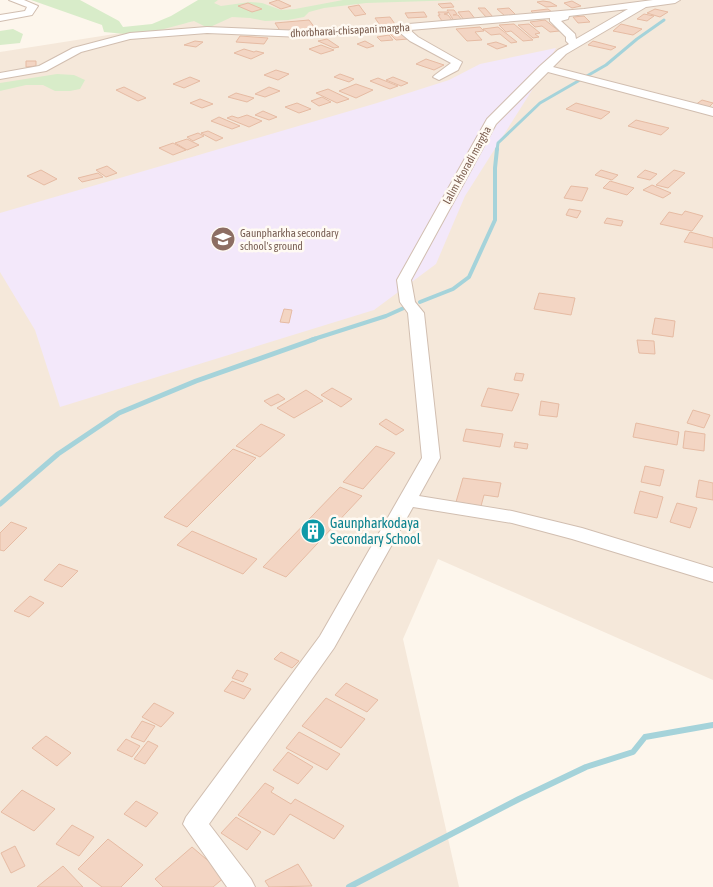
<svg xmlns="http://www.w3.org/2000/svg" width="713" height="887" font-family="'Asap Condensed',sans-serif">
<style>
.residential{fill:#f5e8da}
.education{fill:#f3e8fa}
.green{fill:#d8ecc9}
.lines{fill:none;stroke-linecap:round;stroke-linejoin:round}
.stream-far3{stroke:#a5d3da;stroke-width:3}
.stream-far2{stroke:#a5d3da;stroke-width:4}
.stream-far1{stroke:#a5d3da;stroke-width:5}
.stream{stroke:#a5d3da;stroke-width:6}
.building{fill:#f3d5c3;stroke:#e6bba3}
.minor-casing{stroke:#d1beb0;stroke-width:2}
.minor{fill:#fff;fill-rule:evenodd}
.labels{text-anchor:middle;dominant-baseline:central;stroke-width:5;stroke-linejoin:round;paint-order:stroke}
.far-street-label{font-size:11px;fill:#7a5c4d;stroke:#fffaf3}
.far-education-label{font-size:11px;fill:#785e54;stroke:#fffaf3;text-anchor:start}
.culture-label{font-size:14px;fill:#0d838f;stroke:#fffaf3;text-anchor:start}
</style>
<rect width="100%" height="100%" fill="#fdf6ec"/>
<path class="residential" d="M 207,0 L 713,0 L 713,680 L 438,559 L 403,639 L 459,887 L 0,887 L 0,52 L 191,22 Z"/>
<path class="education" d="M 556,48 L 534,87 L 465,196 L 436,264 L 374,310 L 60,407 L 35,330 L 0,272 L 0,213 L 377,103 L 449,80 L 480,64 Z"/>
<path class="green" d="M 31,0 L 80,0 L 119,21 L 123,27 L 152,24 L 171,16 L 198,0 L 218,0 L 214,3 L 221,6 L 250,2 L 262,3 L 281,10 L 295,9 L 343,0 L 461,0 L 366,3 L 324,8 L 309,12 L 304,17 L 288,20 L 265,21 L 250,18 L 232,17 L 208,28 L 194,21 L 149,33 L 136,35 L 104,32 L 102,25 Z
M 13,29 L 23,34 L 20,43 L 0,45 L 0,31 Z
M 57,74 L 74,75 L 85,80 L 80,89 L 70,91 L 55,91 L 43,85 L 26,85 L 0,91 L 0,83 Z"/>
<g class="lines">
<path class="stream-far3" d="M 497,150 L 498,143 L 540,103 L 606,65 L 637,39 L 664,20"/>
<path class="stream-far2" d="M 420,302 L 453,289 L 469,277 L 495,220 L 495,168 L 497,149
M 311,340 L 386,316 L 406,307"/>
<path class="stream-far1" d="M 0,504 L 58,454 L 119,413 L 196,381 L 315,339"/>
<path class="stream" d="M 349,887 L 519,799 L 586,767 L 633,752 L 645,737 L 713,725"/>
</g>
<path class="building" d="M 278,0 L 291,6 L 281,9 L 269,3 Z
M 543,1 L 550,2 L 557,6 L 546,7 L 537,2 Z
M 572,1 L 581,6 L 572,8 L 564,3 Z
M 248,3 L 262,9 L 252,12 L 238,6 Z
M 451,3 L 454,7 L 442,8 L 438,4 Z
M 359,5 L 364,12 L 366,14 L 355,16 L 348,7 Z
M 478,8 L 485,8 L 493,17 L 486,17 Z
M 509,8 L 516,15 L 505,16 L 497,9 Z
M 548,9 L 552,12 L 534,14 L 531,11 Z
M 655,9 L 668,12 L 660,17 L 647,13 Z
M 447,10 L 454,10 L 457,14 L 453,15 L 458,15 L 462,20 L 454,21 Z
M 469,11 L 476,20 L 464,20 L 458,12 Z
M 424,12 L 427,17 L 408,18 L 405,13 Z
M 438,12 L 447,12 L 448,13 L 444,14 L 448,15 L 452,20 L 442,21 L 438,15 L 440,15 Z
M 644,14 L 654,16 L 647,21 L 637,19 Z
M 584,16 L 590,22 L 578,23 L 573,17 Z
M 390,17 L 397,27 L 382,28 L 375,18 Z
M 309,20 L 315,28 L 281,32 L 275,23 Z
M 545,20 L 559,31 L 550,32 L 542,26 L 535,27 L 530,22 Z
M 514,24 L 533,40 L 523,41 L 511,31 L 506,32 L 499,25 Z
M 529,24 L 540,33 L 535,34 L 539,37 L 533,38 L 518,25 Z
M 621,24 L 642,29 L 633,35 L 613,31 Z
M 480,27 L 484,31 L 475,32 L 482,40 L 467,41 L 456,29 Z
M 498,27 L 517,42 L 511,43 L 500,34 L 491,35 L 483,29 Z
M 402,33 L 408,39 L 396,40 L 390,34 Z
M 389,35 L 393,40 L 381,41 L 377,37 Z
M 240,36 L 268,38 L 264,44 L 236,42 Z
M 327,39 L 339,47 L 334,48 L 318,41 Z
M 195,41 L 203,42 L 196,47 L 184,45 Z
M 365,41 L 374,46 L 367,48 L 357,44 Z
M 593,41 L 616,47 L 611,50 L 588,45 Z
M 496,42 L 507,46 L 497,49 L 487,44 Z
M 321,45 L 334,50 L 321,54 L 309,49 Z
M 244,49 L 254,52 L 256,51 L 264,53 L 251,59 L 234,53 Z
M 426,59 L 444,65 L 434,70 L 416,64 Z
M 26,61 L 36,61 L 36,66 L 26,67 Z
M 276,70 L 289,74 L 278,80 L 264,75 Z
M 340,74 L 354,79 L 349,82 L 334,77 Z
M 190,77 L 200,81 L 184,88 L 173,84 Z
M 393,77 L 408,83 L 401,86 L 386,80 Z
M 378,78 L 398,86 L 390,89 L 370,81 Z
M 356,84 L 373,90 L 356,98 L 339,91 Z
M 124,87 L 146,98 L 138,101 L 116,90 Z
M 269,87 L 280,91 L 265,97 L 255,94 Z
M 328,89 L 349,99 L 337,103 L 316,93 Z
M 236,93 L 254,98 L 247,102 L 228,97 Z
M 322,97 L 331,102 L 319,106 L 311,101 Z
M 200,99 L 213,104 L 202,108 L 190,103 Z
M 702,100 L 713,103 L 708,108 L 695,105 Z
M 297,103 L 311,109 L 299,113 L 285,107 Z
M 576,103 L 610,112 L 601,119 L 566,109 Z
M 263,111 L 277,117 L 269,120 L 255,115 Z
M 247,115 L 262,121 L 249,127 L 227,118 L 232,116 L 238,118 Z
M 219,117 L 240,126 L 232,129 L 211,121 Z
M 636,120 L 669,128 L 661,135 L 628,126 Z
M 208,131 L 223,138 L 216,141 L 201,133 Z
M 198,133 L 204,136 L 193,141 L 187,137 Z
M 187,139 L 199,145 L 187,150 L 175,143 Z
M 173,143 L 186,150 L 173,155 L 159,148 Z
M 107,166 L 117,173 L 106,177 L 96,170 Z
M 41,170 L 57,179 L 44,185 L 27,176 Z
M 601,170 L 618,175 L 612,180 L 595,175 Z
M 645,170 L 657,174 L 650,180 L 637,177 Z
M 674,170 L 685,173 L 668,188 L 656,185 Z
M 98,173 L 103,177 L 82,182 L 78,178 Z
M 610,181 L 634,188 L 627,195 L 603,188 Z
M 652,185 L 671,193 L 663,198 L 643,190 Z
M 571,186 L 588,188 L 582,201 L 564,198 Z
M 569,209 L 581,211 L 577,218 L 566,215 Z
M 685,211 L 703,216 L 692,231 L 660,224 L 669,212 L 682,215 Z
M 607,218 L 623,221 L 621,226 L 604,223 Z
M 690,232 L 713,238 L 713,248 L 684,242 Z
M 539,293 L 575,298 L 571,315 L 534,309 Z
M 284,309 L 292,310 L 289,323 L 280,322 Z
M 655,318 L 675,321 L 673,337 L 652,334 Z
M 637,340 L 654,341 L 655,354 L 639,353 Z
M 516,373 L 524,374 L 522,381 L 514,380 Z
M 332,388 L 352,399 L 341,407 L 321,395 Z
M 488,388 L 519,394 L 512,411 L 481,406 Z
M 306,390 L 323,401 L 294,418 L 277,408 Z
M 278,394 L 285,399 L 271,406 L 264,401 Z
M 541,401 L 559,404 L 557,417 L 539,415 Z
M 693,410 L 710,415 L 704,428 L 687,423 Z
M 386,419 L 404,430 L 396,435 L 379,424 Z
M 636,423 L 679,432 L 677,445 L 633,437 Z
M 261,424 L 285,435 L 260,457 L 236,446 Z
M 466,429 L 503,434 L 500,447 L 463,441 Z
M 685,431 L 705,434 L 704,451 L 683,448 Z
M 515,442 L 528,444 L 527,449 L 514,447 Z
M 376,446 L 395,453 L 363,489 L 343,482 Z
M 233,449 L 256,458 L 187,527 L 164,517 Z
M 645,466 L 664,470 L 660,486 L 641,482 Z
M 463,478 L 501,483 L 498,497 L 484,495 L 481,506 L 456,502 Z
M 699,480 L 713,483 L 713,500 L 696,497 Z
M 340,487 L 362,496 L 286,577 L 263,567 Z
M 640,491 L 663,497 L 657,518 L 634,513 Z
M 677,503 L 697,508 L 690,528 L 670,522 Z
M 11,522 L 27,528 L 4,551 L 0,550 L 0,533 Z
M 192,531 L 257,559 L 243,574 L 177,545 Z
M 59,564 L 78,571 L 62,587 L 44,580 Z
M 30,596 L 44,603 L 29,617 L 14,611 Z
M 281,652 L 299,661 L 292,668 L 274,659 Z
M 237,670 L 248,674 L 243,682 L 232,678 Z
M 232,681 L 251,689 L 244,699 L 224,691 Z
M 346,683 L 378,700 L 367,712 L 335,695 Z
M 326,698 L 365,719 L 341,748 L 302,726 Z
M 154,703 L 174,713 L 161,727 L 142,717 Z
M 142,721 L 155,726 L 144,742 L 131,737 Z
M 299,732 L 340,754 L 327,770 L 286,748 Z
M 46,736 L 71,753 L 57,766 L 32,748 Z
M 126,739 L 140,746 L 132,757 L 117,750 Z
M 148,741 L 158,746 L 145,764 L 134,759 Z
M 288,752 L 313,767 L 298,784 L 273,770 Z
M 265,783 L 274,788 L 271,792 L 291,804 L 295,799 L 344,826 L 334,839 L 290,814 L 274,835 L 238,815 Z
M 22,790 L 55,809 L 34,831 L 1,812 Z
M 136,801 L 158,813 L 146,827 L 124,814 Z
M 236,817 L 261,832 L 247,850 L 221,833 Z
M 72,825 L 94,837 L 79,856 L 56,844 Z
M 108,839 L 143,865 L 121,887 L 102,887 L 78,869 Z
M 15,846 L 25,866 L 11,873 L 1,853 Z
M 192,847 L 226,876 L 213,887 L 163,887 L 155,879 Z
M 298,864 L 312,886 L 269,887 L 265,881 Z
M 63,866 L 83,887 L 37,887 Z"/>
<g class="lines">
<defs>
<path id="minor" d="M 9,0 L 24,0 L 38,6 L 32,15 L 0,21 L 0,15 L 25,11 L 27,7 Z
M 653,0 L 680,0 L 675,3 L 646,7 L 566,54 L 553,67 L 713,108 L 713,116 L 548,72 L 496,124 L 411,280 L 415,302 L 424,313 L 440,458 L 419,496 L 512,511 L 582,528 L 713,568 L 713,582 L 572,539 L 512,523 L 413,507 L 334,648 L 209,824 L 251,879 L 255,887 L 227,887 L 183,824 L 186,817 L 320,636 L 422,458 L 408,313 L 400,302 L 397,280 L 487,119 L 540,66 L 558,50 L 569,44 L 566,41 L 566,37 L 550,21 L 550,18 L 410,30 L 418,37 L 462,62 L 458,70 L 439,80 L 433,77 L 435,75 L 451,63 L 410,41 L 398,31 L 303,37 L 207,33 L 130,39 L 81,52 L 46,71 L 0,79 L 0,73 L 39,66 L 73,48 L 130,33 L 207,27 L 303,31 L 351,29 L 584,9 ZM 628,9 L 576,39 L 575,34 L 561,21 L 568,19 L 569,16 Z"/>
</defs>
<use href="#minor" class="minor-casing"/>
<use href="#minor" class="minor"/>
</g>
<defs>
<symbol id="school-disc" viewBox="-11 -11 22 22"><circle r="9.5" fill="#8d6e63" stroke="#fffaf3"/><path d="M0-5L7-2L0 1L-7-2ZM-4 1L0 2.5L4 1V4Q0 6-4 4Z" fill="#fff"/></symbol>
<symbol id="building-disc" viewBox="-11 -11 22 22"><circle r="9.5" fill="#0f9aa8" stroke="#fffaf3"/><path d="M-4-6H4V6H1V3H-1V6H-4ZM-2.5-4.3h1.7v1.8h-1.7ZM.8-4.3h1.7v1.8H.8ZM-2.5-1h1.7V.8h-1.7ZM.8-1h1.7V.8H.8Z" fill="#fff"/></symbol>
</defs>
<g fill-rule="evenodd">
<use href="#school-disc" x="209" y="225" width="28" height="28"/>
<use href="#building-disc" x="299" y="517" width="28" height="28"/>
</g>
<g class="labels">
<g class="far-street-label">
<text transform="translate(350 30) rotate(-3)">dhorbharai-chisapani margha</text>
<text transform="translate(467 165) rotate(-61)">lalim khoradi margha</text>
</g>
<g class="far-education-label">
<text x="240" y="233">Gaunpharkha secondary<tspan x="240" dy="13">school's ground</tspan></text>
</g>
<g class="culture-label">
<text x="330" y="523">Gaunpharkodaya<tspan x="330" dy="16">Secondary School</tspan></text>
</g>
</g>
</svg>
